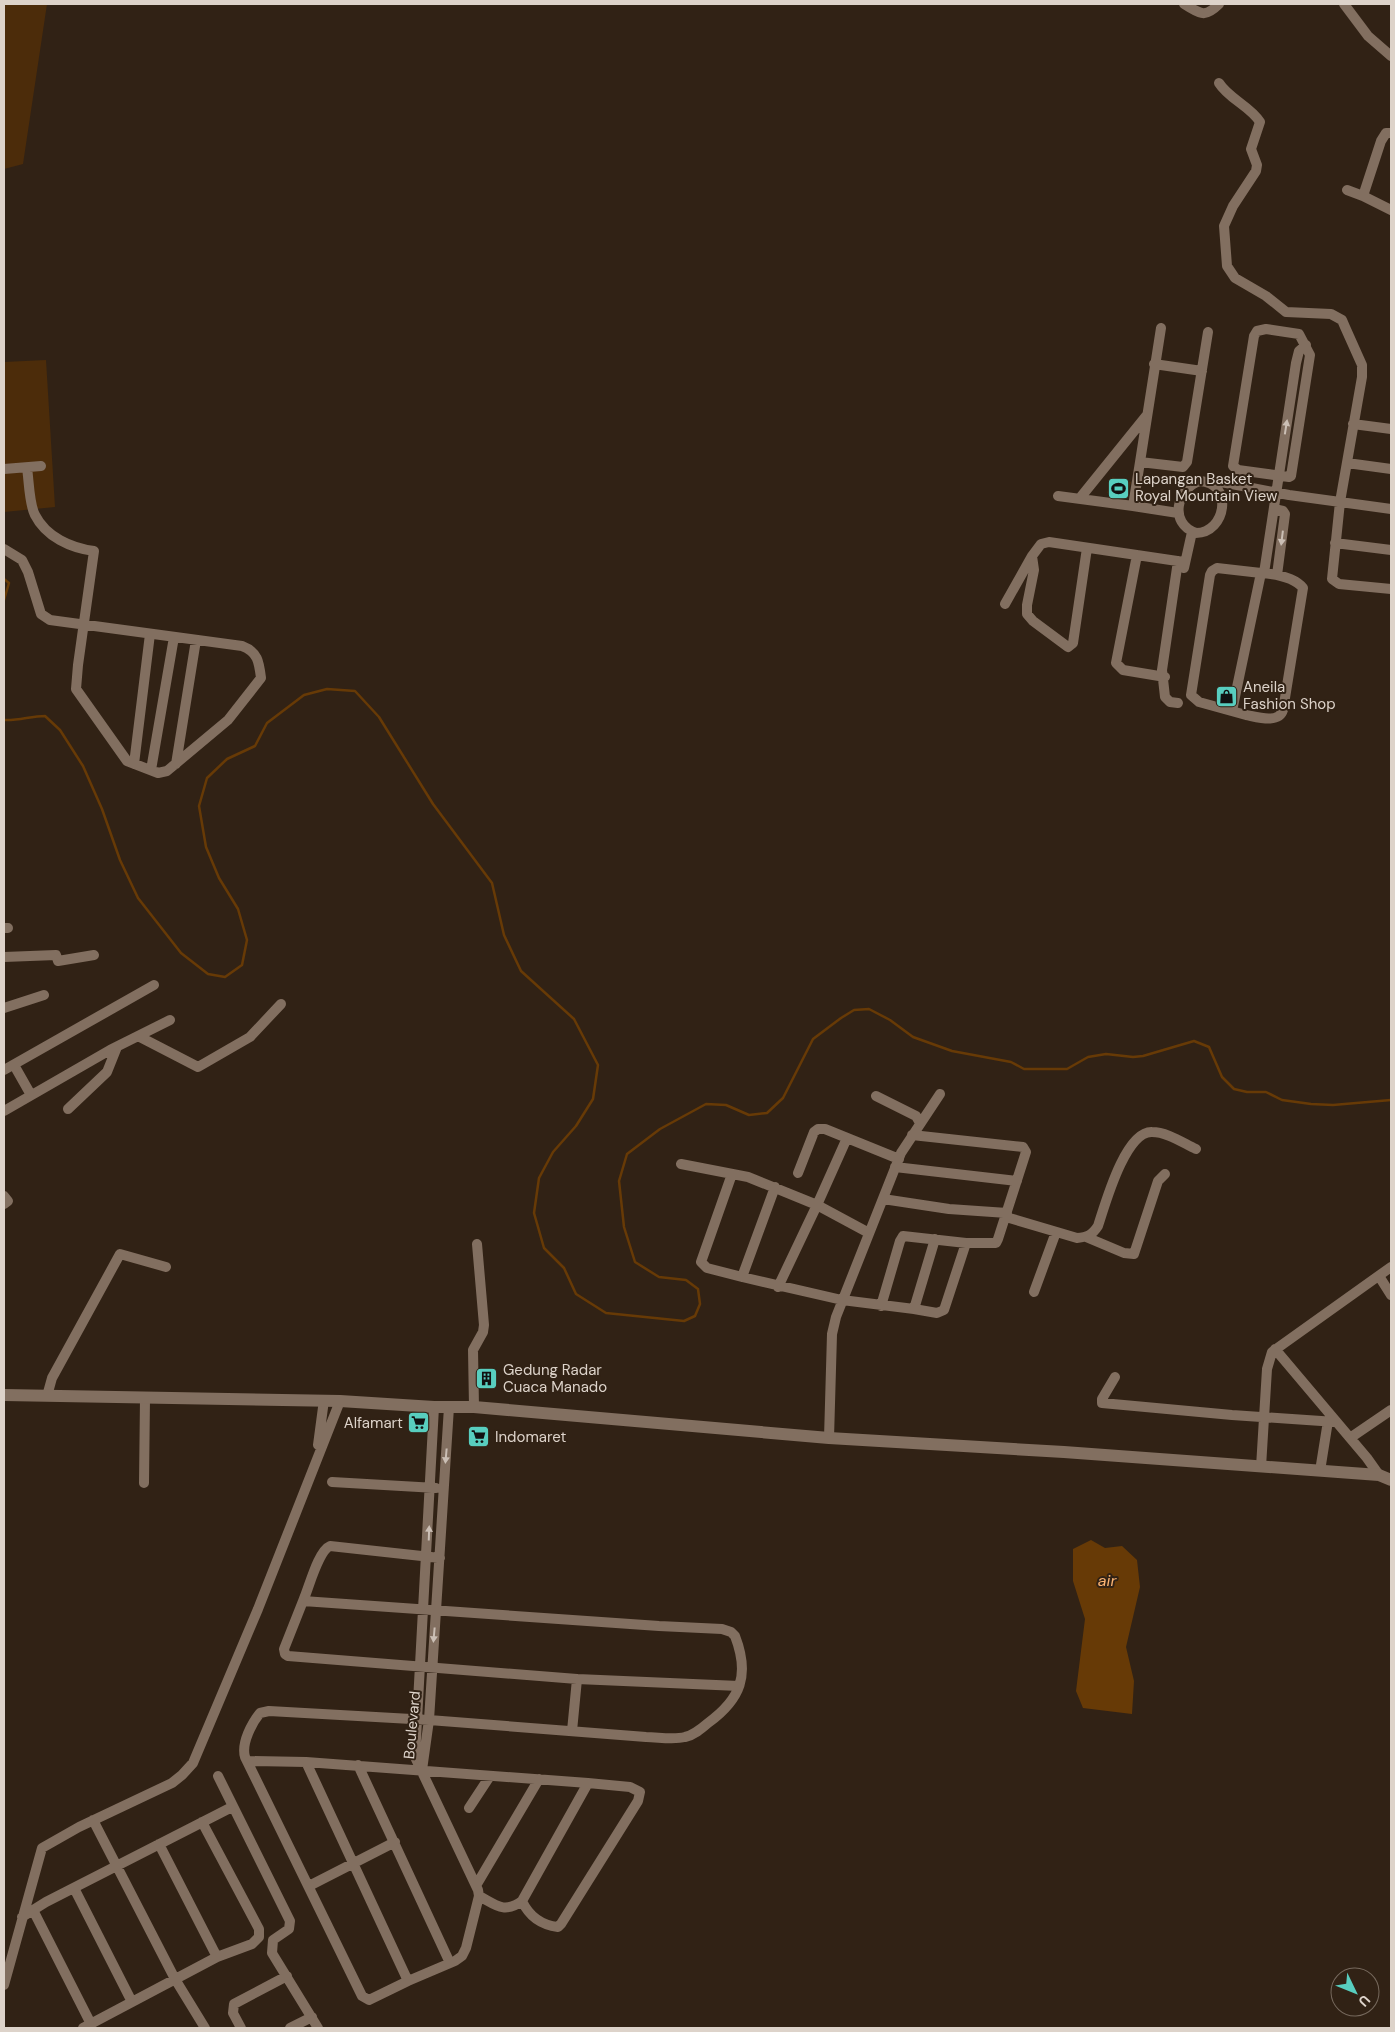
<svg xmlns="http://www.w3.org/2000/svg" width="1395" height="2032" font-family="'DM Sans',sans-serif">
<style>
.green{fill:#4c2c0a}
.water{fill:#673a06}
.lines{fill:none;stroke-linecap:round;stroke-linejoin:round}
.stream{stroke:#673a06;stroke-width:2.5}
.street{stroke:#826f60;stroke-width:10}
.secondary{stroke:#826f60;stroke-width:12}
.oneway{fill:#cbbfb5}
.labels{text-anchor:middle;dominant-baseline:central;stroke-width:4;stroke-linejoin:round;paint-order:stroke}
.poi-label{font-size:15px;fill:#ddd3ca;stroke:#312215;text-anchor:start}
.street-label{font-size:15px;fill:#ddd3ca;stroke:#312215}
.water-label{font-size:16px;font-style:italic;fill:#fcb473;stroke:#312215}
</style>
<rect width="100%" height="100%" fill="#312215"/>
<path class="green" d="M 4,4 L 47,4 L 23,164 L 4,169 Z
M 46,360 L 55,507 L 4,512 L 4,362 Z
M 1112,477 L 1131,482 L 1127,497 L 1107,493 Z"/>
<path class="water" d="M 1091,1540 L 1105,1548 L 1122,1546 L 1137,1560 L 1140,1587 L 1126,1647 L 1134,1681 L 1132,1714 L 1083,1708 L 1076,1691 L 1085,1619 L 1073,1581 L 1073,1549 Z"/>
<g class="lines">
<path class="stream" d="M 4,579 L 9,583 L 4,600
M 4,720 C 18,721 31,716 45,716 L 60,730 L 83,766 L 102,809 L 120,860 L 138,898 L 181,953 L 208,974 L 225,977 L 242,965 L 247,940 L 238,909 L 219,878 L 206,847 L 199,806 L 207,778 L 227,759 L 255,746 L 267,723 L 304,695 L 327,689 L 355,691 L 379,717 L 433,804 L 492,883 L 504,935 L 521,971 L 574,1019 L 598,1065 L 593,1099 L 576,1126 L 553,1152 L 539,1178 L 534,1213 L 544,1248 L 564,1268 L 576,1294 L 606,1313 L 684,1321 L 695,1316 L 700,1304 L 698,1289 L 686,1280 L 659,1277 L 635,1262 L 624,1227 L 619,1181 L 627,1154 L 660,1129 L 706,1104 L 726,1105 L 749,1115 L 767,1113 L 783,1098 L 813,1039 L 841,1018 L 854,1010 L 869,1009 L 890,1020 L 913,1037 L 952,1051 L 1011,1062 L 1024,1069 L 1067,1069 L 1088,1057 L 1106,1054 L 1133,1057 L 1143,1056 L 1194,1041 L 1209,1047 L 1222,1077 L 1234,1089 L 1247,1092 L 1266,1092 L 1282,1100 L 1311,1104 L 1333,1105 L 1391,1100"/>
<path class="street" d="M 1184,4 C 1200,13 1204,19 1219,4
M 1344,4 L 1368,36 L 1391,56
M 1219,83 C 1229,99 1250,106 1260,122 L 1251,149 L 1257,165 L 1256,171 L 1233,206 L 1224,226 L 1227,266 L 1235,278 L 1266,296 L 1286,312 L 1331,314 L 1342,320 L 1345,327 L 1362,365 L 1362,377 L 1340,502 L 1332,579 L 1339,584 L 1391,589
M 1347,190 L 1363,196 L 1391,210
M 1363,196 L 1381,141 L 1386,133 L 1391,133
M 1161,328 L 1140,462 L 1183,467 L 1187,462 L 1208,332
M 1266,329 L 1299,334 L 1310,355 L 1291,476 L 1289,477 L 1238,470 L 1233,466 L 1254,336 L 1257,331 Z
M 1154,364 L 1202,371
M 1353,424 L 1391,429
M 1347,463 L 1391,469
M 4,469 L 41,466
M 1200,481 C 1234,483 1226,533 1196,533 C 1168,523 1177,488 1200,481 Z
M 1211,483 L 1221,482 L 1289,495 L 1391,509
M 1058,496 L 1133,506 L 1140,462
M 1080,498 L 1147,415
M 1133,506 L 1178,513
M 1274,509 L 1283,511 L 1285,514 L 1277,575
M 1335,543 L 1391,550
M 1087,548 L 1073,643 L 1068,647 L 1033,621 L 1027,614 L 1027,605 L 1034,570 L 1032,556 L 1041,544 L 1049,542 L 1184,562
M 4,549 L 22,560 L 28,572 L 41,614 L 50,620 L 242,646 C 258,652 259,662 261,678 L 228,720 L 167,771 L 158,773 L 127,761 L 76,689 L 78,665 L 94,551 C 71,548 46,537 35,515 C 29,504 29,480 27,468
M 1137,555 L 1116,663 L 1123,670 L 1165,677
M 1184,568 L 1192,532
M 1264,573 L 1296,363 L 1299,351 L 1306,345
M 1005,604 L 1032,556
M 1178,703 L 1170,702 L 1165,697 L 1162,670 L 1178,561
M 1232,711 L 1261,573 L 1217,568 L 1212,571 L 1210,575 L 1191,695 L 1199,702 L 1246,715 C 1257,717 1279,724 1283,710 L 1303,588 C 1294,577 1275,574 1261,573
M 134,764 L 150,634
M 176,764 L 196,640
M 151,770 L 174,637
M 4,928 L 8,928
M 4,957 L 56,955 L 58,961 L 94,955
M 4,1008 L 44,995
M 138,1036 L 198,1067 L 250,1037 L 281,1004
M 14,1065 L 31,1095
M 4,1070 L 154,985
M 876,1096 L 916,1116 L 920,1123
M 68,1109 L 107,1072 L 117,1047
M 4,1111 L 110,1050 L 170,1020
M 847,1138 L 817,1205 L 869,1233
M 681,1164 L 748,1177 L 817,1205 L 778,1287
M 895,1167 L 1017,1181
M 798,1173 L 814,1132 L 818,1129 L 825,1129 L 899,1159
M 732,1174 L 701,1262 L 707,1268 L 742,1277
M 775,1187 L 742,1277 L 842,1300 L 914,1309 L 935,1239
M 4,1196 L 8,1201 L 4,1204
M 883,1199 L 949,1209 L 1007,1213
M 1006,1217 L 1077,1238 C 1088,1237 1092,1235 1098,1226 C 1105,1205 1125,1131 1152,1132 C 1167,1132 1183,1143 1196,1149
M 1086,1237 L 1124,1253 L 1134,1254 L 1158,1181 L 1165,1174
M 1379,1276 L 1391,1295
M 1034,1292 L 1056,1232
M 881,1306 L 900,1241 L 903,1236 L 966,1243 L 996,1243 L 998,1239 L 1026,1152 L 1023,1147 L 912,1135
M 914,1309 L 937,1313 L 944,1310 L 966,1243
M 1275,1349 L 1367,1458 L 1379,1475
M 1115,1377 L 1102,1399 L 1102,1403 L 1232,1415 L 1336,1422
M 47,1396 L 52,1378 L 120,1254 L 166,1267
M 474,1407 L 473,1350 L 483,1332 L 484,1325 L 477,1244
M 829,1438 L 832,1334 L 836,1317 L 901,1153 L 940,1094
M 1350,1438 L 1391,1410
M 318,1445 L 324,1400
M 1261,1467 L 1267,1369 L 1272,1352 L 1391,1267
M 1320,1471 L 1328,1421
M 332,1482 L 436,1488
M 144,1483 L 145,1398
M 303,1601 L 284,1649 L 285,1654 L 288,1656 L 577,1679 L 739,1686
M 572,1731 L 577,1679
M 247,1761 L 306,1762 L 588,1783 L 630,1787 L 640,1792 L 638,1801 L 561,1924 L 558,1927 C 541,1925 529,1916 522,1901
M 306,1762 L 408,1981 L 455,1961 L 462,1956 L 466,1948 L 479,1896 L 478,1890 L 415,1757 L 434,1407
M 358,1765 L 450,1963
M 422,1770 L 429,1720 L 449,1407
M 218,1776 L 290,1921 L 289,1929 L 273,1940 L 272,1953 L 318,2028
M 469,1808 L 490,1776
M 93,1820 L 175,1979 L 205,2028
M 159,1844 L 217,1957
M 477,1884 L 539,1779
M 309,1886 L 395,1842
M 74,1888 L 132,2002
M 479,1896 C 496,1905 504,1914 522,1901 L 588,1783
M 33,1910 L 91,2024
M 22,1917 L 46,1902 L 232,1807
M 408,1981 L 369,2000 L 362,1996 L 245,1757 C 241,1743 252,1723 260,1713 L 269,1711 L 429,1720 L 646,1737 C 658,1737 673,1740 685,1737 C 694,1735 701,1729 708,1723 C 741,1699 750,1675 735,1636 L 731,1632 L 722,1629 L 659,1626 L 303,1601 C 309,1588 318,1551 330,1546 L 440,1558
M 4,1985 L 42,1848 L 79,1827 L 172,1783 L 182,1775 L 193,1763 L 258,1609 L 340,1401
M 83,2028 L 217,1957 L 252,1944 L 259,1937 L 259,1929 L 202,1822
M 241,2028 L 233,2013 L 234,2004 L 287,1976
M 290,2028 L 312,2017"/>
<path class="secondary" d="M 4,1395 L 340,1401 L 434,1407 L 474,1407 L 829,1438 L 1064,1452 L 1379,1475 L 1391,1480"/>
</g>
<defs><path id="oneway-solid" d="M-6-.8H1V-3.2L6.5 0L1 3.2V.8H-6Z" transform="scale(1.25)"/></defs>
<g class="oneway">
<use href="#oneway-solid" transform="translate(1286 427) rotate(-81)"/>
<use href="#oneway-solid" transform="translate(1282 538) rotate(97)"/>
<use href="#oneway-solid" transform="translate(446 1456) rotate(95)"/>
<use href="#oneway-solid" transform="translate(429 1533) rotate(-88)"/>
<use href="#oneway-solid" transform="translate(434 1635) rotate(95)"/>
</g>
<defs>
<symbol id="stadium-square" viewBox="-11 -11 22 22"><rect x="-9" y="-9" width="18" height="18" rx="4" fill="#58cebf" stroke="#312215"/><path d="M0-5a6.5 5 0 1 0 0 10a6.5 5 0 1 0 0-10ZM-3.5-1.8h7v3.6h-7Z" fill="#111"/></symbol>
<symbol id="shop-square" viewBox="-11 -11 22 22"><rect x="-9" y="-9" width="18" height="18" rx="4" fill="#58cebf" stroke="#312215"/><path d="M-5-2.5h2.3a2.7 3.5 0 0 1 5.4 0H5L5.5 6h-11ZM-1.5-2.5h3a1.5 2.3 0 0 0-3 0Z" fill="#111"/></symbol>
<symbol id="building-square" viewBox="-11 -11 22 22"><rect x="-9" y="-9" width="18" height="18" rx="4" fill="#58cebf" stroke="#312215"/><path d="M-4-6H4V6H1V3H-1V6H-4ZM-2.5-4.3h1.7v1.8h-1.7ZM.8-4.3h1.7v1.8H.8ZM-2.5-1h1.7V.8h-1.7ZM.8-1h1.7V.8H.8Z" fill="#111"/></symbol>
<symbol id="supermarket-square" viewBox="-11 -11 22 22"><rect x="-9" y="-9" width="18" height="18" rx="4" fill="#58cebf" stroke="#312215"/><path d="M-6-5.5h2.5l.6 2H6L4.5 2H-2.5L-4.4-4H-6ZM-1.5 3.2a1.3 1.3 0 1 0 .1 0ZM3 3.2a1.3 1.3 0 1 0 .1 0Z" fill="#111"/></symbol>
</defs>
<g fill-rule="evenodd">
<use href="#stadium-square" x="1106" y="476" width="25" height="25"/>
<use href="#shop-square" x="1214" y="684" width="25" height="25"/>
<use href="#building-square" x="474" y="1366" width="25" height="25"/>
<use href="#supermarket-square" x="406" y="1410" width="25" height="25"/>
<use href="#supermarket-square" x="466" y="1424" width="25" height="25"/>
</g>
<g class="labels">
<g class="poi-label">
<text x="1135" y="479">Lapangan Basket<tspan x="1135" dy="17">Royal Mountain View</tspan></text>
<text x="1243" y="687">Aneila<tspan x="1243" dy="17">Fashion Shop</tspan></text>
<text x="503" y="1370">Gedung Radar<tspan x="503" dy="17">Cuaca Manado</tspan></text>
<text x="403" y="1423" text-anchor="end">Alfamart</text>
<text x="495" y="1437">Indomaret</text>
</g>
<g class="street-label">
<text transform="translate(412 1725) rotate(-85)">Boulevard</text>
</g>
<g class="water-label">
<text x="1107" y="1580">air</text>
</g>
</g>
<rect width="1395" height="2032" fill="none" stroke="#ddd3ca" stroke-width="10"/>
<g transform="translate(1355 1992) rotate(133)"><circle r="24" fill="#312215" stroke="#76695d"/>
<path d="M0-4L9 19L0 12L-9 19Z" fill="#58cebf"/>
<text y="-8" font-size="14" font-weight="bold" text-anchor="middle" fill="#ddd3ca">U</text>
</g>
</svg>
